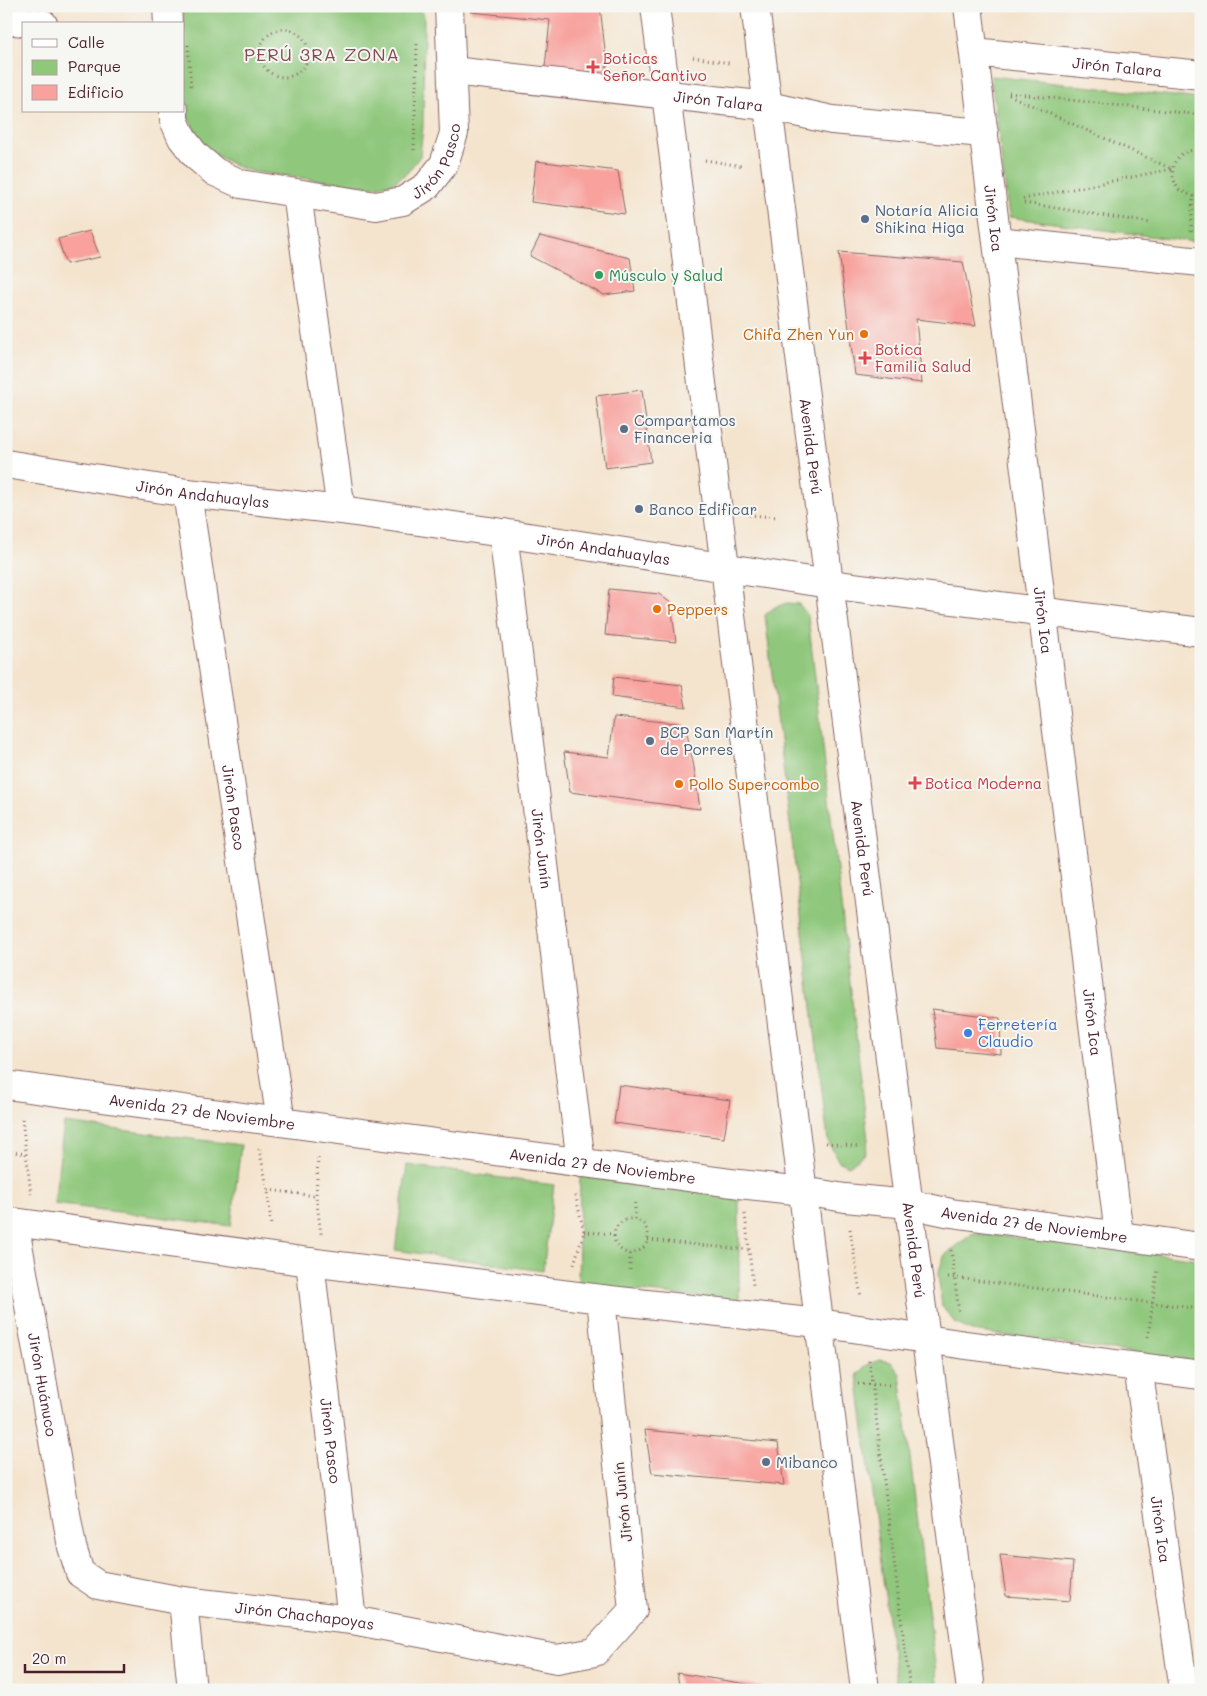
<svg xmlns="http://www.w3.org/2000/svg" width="1207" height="1696" font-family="Mali,sans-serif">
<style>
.green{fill:#8fc77b;stroke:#6c7353}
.building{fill:#f8a19d}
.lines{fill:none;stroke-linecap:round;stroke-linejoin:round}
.minor-casing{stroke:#866464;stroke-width:30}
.primary-casing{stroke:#866464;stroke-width:30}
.path{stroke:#866464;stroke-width:3;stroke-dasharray:1 4;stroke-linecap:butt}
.minor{stroke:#fff;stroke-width:28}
.primary{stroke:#fff;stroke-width:28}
.health-dot{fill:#e0444e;stroke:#f6f6f2;stroke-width:2}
.service-dot{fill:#5c6f8a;stroke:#f6f6f2;stroke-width:2}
.leisure-dot{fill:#2e9e5b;stroke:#f6f6f2;stroke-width:2}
.food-dot{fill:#e8710a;stroke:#f6f6f2;stroke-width:2}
.shop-dot{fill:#3f7fe0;stroke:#f6f6f2;stroke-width:2}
.labels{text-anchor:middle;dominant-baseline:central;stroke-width:4;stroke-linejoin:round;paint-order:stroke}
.health-label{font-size:15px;fill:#be3a42;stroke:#f6f6f2;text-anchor:start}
.street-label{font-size:15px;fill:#4a1f2b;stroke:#f6f6f2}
.service-label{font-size:15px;fill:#4e5e75;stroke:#f6f6f2;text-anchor:start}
.leisure-label{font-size:15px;fill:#27864d;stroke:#f6f6f2;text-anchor:start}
.food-label{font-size:15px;fill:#c56008;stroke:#f6f6f2;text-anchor:start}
.shop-label{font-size:15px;fill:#366cbe;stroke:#f6f6f2;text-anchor:start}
.quarter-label{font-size:18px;letter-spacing:1px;fill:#874c53;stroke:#f6f6f2}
</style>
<rect width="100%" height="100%" fill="#f6f6f2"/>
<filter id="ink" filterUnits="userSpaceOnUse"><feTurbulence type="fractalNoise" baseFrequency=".02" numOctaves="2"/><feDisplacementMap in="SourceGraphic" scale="10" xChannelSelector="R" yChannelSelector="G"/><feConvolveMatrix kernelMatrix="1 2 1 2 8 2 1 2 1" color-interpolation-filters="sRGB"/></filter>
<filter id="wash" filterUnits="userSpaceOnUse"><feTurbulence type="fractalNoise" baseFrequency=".0096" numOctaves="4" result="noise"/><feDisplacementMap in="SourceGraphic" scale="20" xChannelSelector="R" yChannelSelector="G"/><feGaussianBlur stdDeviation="1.12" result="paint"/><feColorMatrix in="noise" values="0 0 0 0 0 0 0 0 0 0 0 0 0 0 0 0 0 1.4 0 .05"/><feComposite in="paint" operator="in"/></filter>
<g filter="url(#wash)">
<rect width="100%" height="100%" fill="#f4e4ce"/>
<path class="green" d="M 183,6 L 421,6 L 424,19 L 423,127 L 420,156 L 407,173 L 393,183 L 374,187 L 254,172 L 238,167 L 217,156 L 200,140 L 187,115 Z
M 991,76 L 1201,99 L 1201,243 L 1009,217 Z
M 787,603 L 799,604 L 808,616 L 868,1140 L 865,1153 L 849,1166 L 839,1162 L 828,1141 L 765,615 L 775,607 Z
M 64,1123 L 241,1145 L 231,1226 L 54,1204 Z
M 407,1165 L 554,1185 L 543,1271 L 395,1250 Z
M 580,1175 L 739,1197 L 739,1301 L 578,1285 Z
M 973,1233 L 1201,1259 L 1201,1362 L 972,1331 L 955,1323 L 942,1306 L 938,1274 L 944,1256 Z
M 879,1360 L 891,1362 L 900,1374 L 938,1690 L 897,1690 L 857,1374 L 867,1365 Z"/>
<g id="blocks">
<path class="building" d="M 470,6 L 600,6 L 607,68 L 599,82 L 544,76 L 550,20 L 471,12 Z
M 536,161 L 618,171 L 625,214 L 531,202 Z
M 90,231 L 100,257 L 66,264 L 58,239 Z
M 540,236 L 630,258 L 635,291 L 604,295 L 530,256 Z
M 839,252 L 963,262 L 976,326 L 916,319 L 922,383 L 855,375 Z
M 642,390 L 651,462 L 605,468 L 596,396 Z
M 609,589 L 659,594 L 671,603 L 676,642 L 605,635 Z
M 614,677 L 682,685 L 686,707 L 612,697 Z
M 614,717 L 685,724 L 694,767 L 700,809 L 570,792 L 564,752 L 609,757 Z
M 932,1009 L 1000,1018 L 1001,1054 L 937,1048 Z
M 619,1085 L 730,1100 L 724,1138 L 614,1123 Z
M 645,1430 L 778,1443 L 784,1485 L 652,1473 Z
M 1000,1555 L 1073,1562 L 1070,1601 L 1006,1596 Z
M 677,1673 L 779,1689 L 779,1690 L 680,1690 Z"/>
</g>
</g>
<g filter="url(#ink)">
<use href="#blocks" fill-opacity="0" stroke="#866464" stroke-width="1"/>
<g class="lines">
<defs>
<g id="minor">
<path d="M 167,6 L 168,24"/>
<path id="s1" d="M 968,6 L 1119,1235"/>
<path d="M 6,20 L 43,24"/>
<path id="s2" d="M 974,52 L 1201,75"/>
<path id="s3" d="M 452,71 L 768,106 L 832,120 L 984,133"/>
<path id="s4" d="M 174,111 L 174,120 L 182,138 L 196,156 L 215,172 L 241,184 L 376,206 L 403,201 L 427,186 L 444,164 L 454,133 L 449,6"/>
<path d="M 297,194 L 341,510"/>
<path d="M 997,241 L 1201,262"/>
<path id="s5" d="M 6,464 L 187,493 L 341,510 L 503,533 L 829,584 L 1201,632"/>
<path id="s6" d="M 187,493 L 281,1122"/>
<path id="s7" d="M 503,533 L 581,1163"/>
<path id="s8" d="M 6,1085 L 739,1184 L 803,1191 L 845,1198 L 909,1204 L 951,1213 L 1201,1247"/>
<path d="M 6,1221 L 325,1264 L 601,1299 L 819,1323 L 966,1345 L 1201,1375"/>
<path id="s9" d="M 14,1222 L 72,1547 L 80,1573 L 98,1585 L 183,1601 L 352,1620 L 557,1659 L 595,1652 L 633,1610 L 601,1299"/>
<path id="s10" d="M 310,1262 L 352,1620"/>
<path id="s11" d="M 1138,1367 L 1184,1690"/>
<path d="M 183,1601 L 192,1690"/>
</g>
<g id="primary">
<path d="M 655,6 L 865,1690"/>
<path id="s12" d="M 755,6 L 971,1690"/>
</g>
</defs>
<use href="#minor" class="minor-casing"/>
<use href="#primary" class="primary-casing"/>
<path class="path" d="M260 53a24 24 0 1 1 48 0a24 24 0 1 1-48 0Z
M 188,45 L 191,87
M 693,57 L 729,63
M 1009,93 L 1201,115
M 1009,95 L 1172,169 L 1023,199
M 414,150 L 417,44
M 1200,150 L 1201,143
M 1201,150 C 1175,148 1165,170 1179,190 L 1193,196 L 1201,196
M 705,160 L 742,166
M 1024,203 L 1151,223
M 1191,231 L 1193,196
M 749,515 L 777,517
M 22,1119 L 31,1194
M 826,1143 L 861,1147
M 259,1149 L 268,1190 L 271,1227
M 6,1151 L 26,1154
M 318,1158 L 316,1196 L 321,1234
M 268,1190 L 316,1196
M 745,1214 L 753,1285
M614 1236a17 17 0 1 1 34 0a17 17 0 1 1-34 0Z
M 635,1219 L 635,1200
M 850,1229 L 861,1297
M 584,1232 L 614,1234
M 648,1240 L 749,1250
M 951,1250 L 959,1313
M 574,1264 L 584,1232 L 575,1193
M 630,1270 L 630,1254
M 948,1277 L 1201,1309
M 1148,1337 L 1157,1271
M 869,1360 L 910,1690
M 858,1384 L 890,1385"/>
<use href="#minor" class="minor"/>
<use href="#primary" class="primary"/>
</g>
</g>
<g class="health-dot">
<path d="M590.5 59.5h5v5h5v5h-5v5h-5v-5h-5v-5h5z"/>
<path d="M862.5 350.5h5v5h5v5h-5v5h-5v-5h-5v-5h5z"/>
<path d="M912.5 775.5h5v5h5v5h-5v5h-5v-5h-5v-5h5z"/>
</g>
<g class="service-dot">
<circle cx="865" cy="219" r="5"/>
<circle cx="624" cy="429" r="5"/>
<circle cx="639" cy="509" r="5"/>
<circle cx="650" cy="741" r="5"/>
<circle cx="766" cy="1462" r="5"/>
</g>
<circle class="leisure-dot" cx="599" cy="275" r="5"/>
<g class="food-dot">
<circle cx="864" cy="334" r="5"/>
<circle cx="657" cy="609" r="5"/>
<circle cx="679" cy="784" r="5"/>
</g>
<circle class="shop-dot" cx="968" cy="1033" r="5"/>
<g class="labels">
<g class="health-label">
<text x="603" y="58">Boticas<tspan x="603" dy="17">Señor Cantivo</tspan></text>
<text x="875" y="349">Botica<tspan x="875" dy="17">Familia Salud</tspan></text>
<text x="925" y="783">Botica Moderna</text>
</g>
<g class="street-label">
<text stroke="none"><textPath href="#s2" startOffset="144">Jirón Talara</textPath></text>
<text stroke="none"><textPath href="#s3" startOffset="268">Jirón Talara</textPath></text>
<text stroke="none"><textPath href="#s4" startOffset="324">Jirón Pasco</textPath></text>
<text stroke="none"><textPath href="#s1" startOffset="214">Jirón Ica</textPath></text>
<text stroke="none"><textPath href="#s12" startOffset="444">Avenida Perú</textPath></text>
<text stroke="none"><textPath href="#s5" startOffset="199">Jirón Andahuaylas</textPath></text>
<text stroke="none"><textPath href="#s5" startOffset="604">Jirón Andahuaylas</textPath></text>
<text stroke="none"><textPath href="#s1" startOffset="619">Jirón Ica</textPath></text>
<text stroke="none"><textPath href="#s6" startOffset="318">Jirón Pasco</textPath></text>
<text stroke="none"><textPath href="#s7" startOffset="318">Jirón Junín</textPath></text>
<text stroke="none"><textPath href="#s12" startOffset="849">Avenida Perú</textPath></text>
<text stroke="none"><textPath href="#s1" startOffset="1024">Jirón Ica</textPath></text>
<text stroke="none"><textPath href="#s8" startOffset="198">Avenida 27 de Noviembre</textPath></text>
<text stroke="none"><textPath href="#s8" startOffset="602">Avenida 27 de Noviembre</textPath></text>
<text stroke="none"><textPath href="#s8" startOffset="1038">Avenida 27 de Noviembre</textPath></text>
<text stroke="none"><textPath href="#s12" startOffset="1254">Avenida Perú</textPath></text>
<text stroke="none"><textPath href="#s9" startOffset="165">Jirón Huánuco</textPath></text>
<text stroke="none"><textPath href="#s10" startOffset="180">Jirón Pasco</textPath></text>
<text transform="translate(622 1502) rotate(-96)">Jirón Junín</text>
<text stroke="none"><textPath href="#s11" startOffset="164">Jirón Ica</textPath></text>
<text stroke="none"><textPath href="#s9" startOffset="588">Jirón Chachapoyas</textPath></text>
</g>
<g class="service-label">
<text x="875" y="210">Notaría Alicia<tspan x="875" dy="17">Shikina Higa</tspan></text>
<text x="634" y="420">Compartamos<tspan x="634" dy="17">Financeria</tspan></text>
<text x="649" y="509">Banco Edificar</text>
<text x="660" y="732">BCP San Martín<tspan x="660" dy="17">de Porres</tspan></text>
<text x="776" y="1462">Mibanco</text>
</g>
<g class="leisure-label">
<text x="609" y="275">Músculo y Salud</text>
</g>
<g class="food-label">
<text x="854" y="334" text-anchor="end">Chifa Zhen Yun</text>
<text x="667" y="609">Peppers</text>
<text x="689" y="784">Pollo Supercombo</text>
</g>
<g class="shop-label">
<text x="978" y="1024">Ferretería<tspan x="978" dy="17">Claudio</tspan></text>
</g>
<g class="quarter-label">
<text x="322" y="54">PERÚ 3RA ZONA</text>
</g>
</g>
<rect width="1207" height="1696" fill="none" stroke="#f6f6f2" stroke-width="25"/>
<rect x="22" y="22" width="162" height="90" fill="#f6f6f2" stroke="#b1a0a2"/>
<rect x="32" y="39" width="25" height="8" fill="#ffffff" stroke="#b1a0a2"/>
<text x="68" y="48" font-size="15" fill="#4a1f2b">Calle</text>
<rect x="32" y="60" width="25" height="15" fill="#8fc77b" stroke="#b1a0a2"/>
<text x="68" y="72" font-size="15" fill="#4a1f2b">Parque</text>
<rect x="32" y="85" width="25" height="15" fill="#f8a19d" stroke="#b1a0a2"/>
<text x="68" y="98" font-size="15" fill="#4a1f2b">Edificio</text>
<path d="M25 1664v8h99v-8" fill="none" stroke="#4a1f2b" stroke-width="2.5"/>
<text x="32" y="1664" font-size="15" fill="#4a1f2b" stroke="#f6f6f2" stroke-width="4" paint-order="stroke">20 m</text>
</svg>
